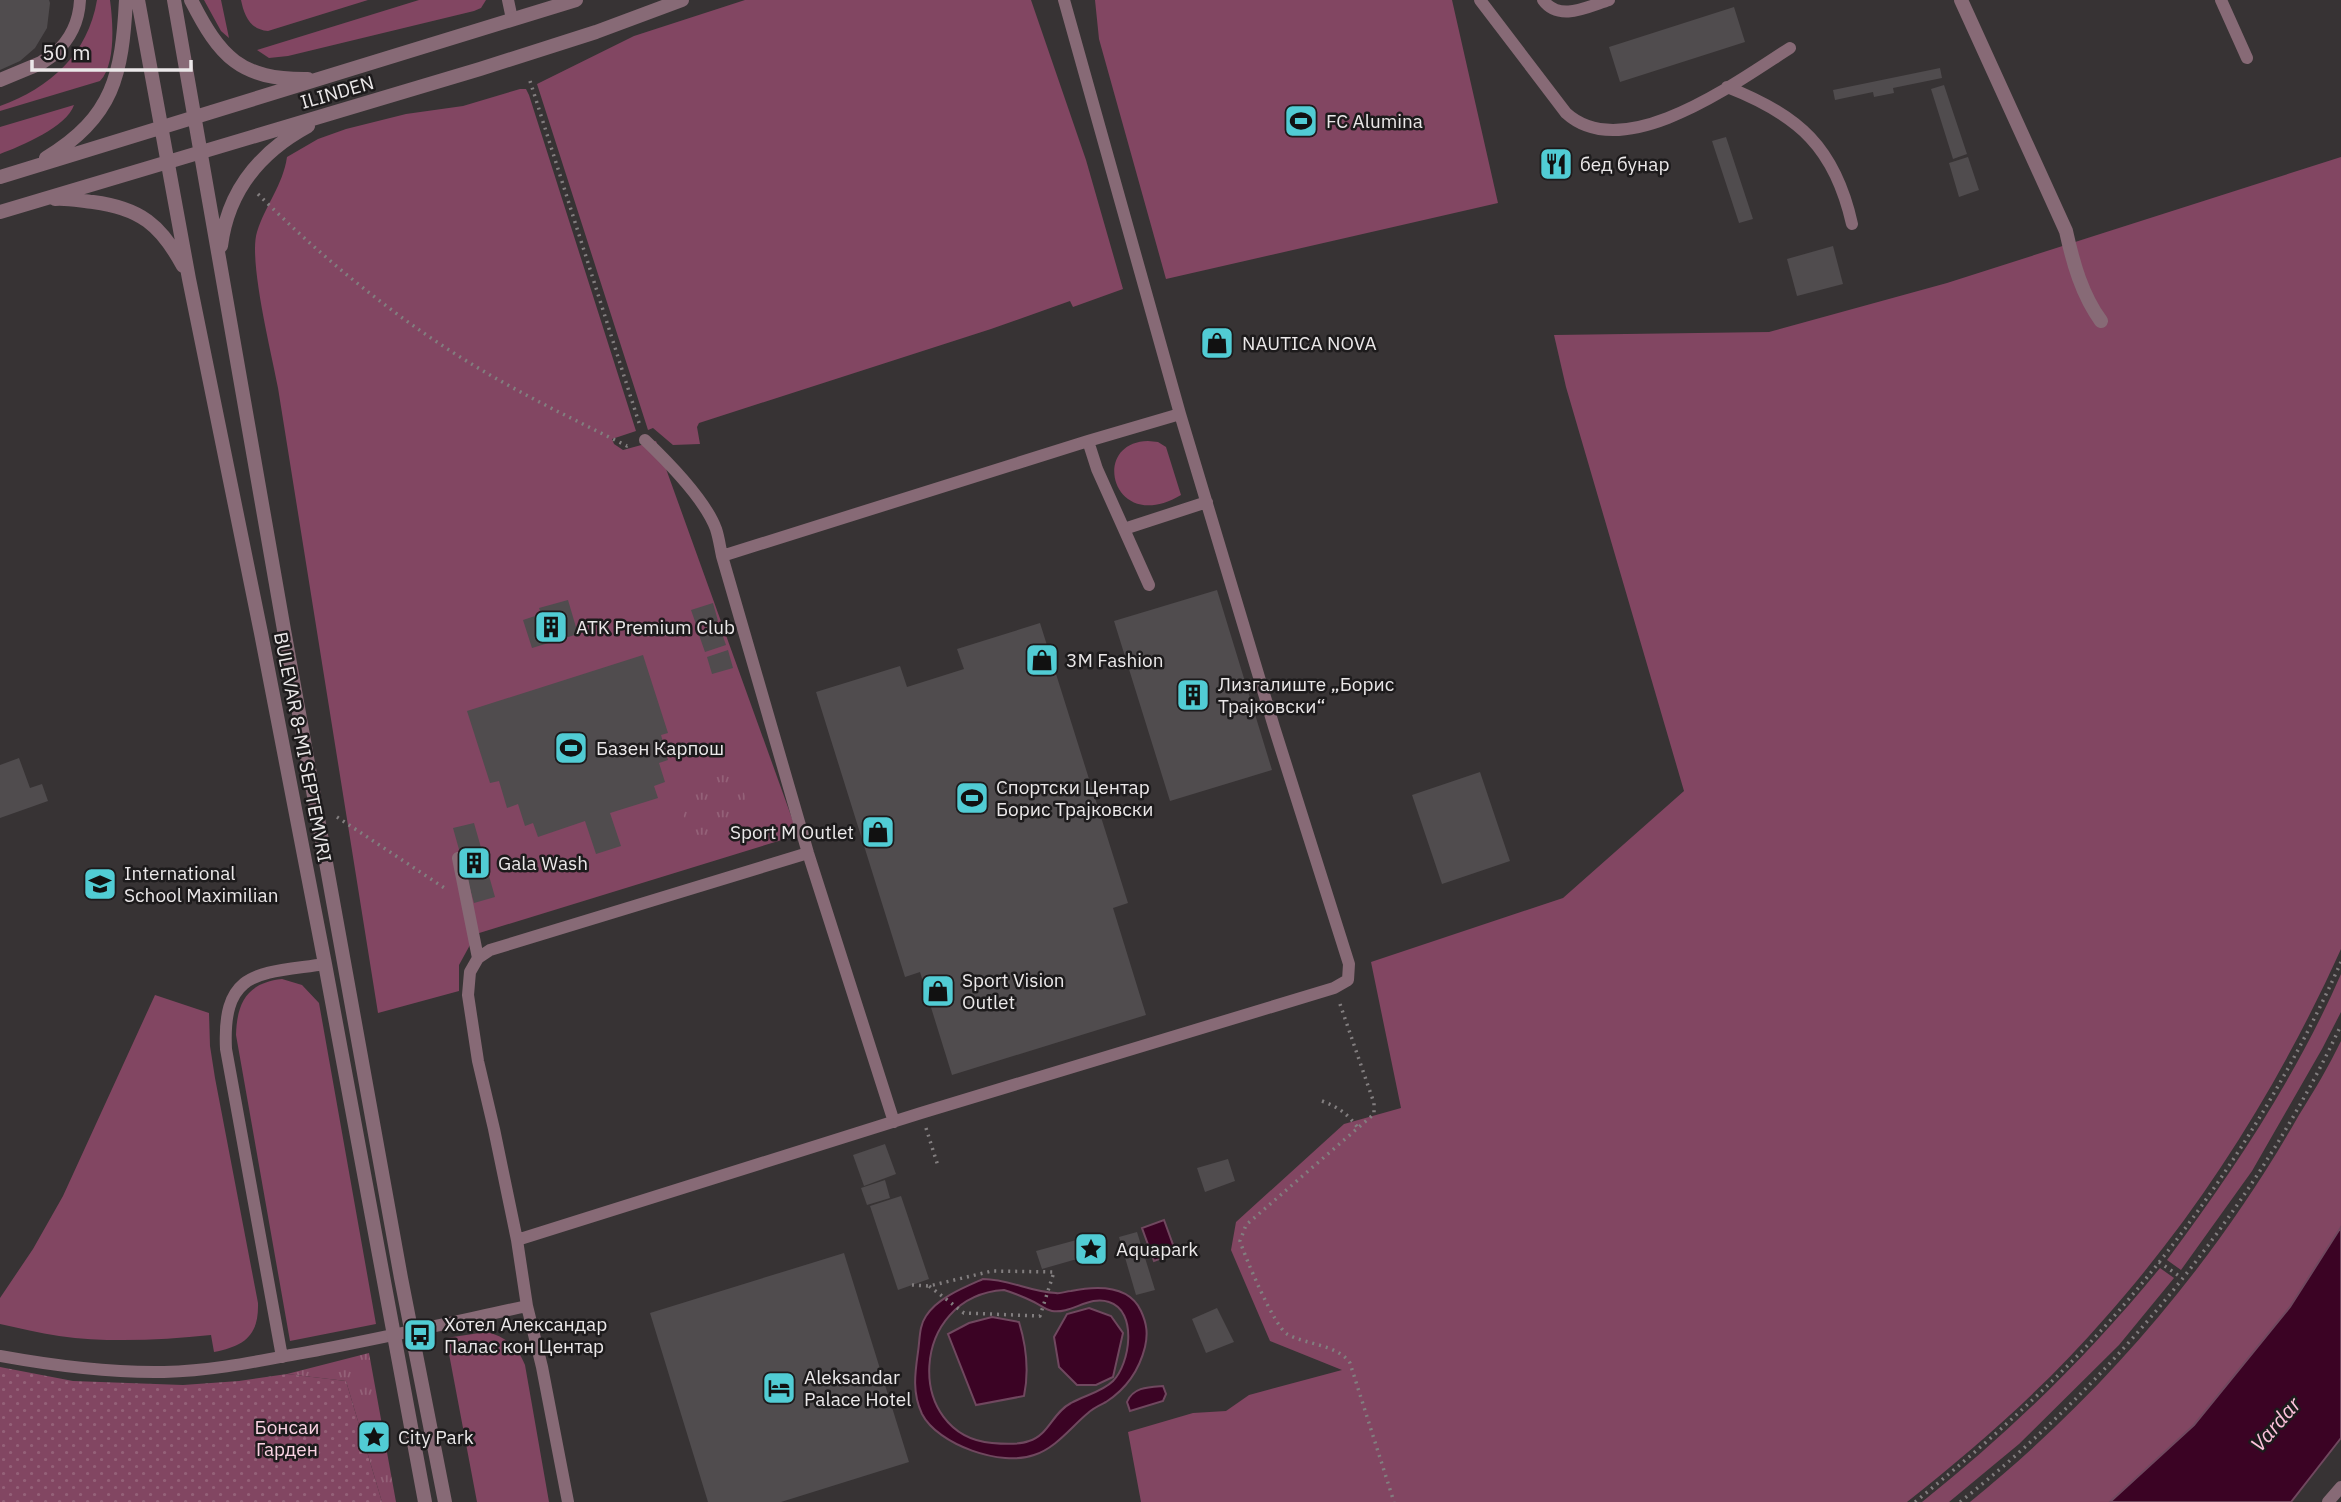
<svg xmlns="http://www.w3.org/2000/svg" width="2341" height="1502" font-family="'IBM Plex Sans',sans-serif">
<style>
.grass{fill:#824662}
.park{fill:url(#park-tufts)}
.garden{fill:url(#garden-dots)}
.water{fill:#3b0324;stroke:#70485f;stroke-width:2;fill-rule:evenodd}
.building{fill:#504c4e}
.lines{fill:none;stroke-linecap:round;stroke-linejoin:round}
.path{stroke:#827e7f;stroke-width:3.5;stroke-dasharray:2 5;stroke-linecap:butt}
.service{stroke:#876a76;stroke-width:12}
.minor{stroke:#876a76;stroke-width:14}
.tertiary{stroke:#876a76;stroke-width:14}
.labels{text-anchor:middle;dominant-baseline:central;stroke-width:5;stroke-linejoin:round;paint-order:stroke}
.street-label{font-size:19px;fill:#ebe8e9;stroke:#1d1b1c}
.poi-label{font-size:19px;fill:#ebe8e9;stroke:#1d1b1c;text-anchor:start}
.park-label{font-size:19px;fill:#fbd4e4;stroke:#1d1b1c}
.water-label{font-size:21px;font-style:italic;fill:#fcc2db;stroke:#1d1b1c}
</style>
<defs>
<pattern id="park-tufts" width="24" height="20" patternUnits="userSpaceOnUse" patternTransform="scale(1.75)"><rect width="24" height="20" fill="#824662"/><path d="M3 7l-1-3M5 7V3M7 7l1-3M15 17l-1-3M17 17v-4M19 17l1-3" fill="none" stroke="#946178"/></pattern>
<pattern id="garden-dots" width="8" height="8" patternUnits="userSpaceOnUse" patternTransform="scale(1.75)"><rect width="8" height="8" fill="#824662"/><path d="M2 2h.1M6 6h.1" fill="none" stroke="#946178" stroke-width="1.8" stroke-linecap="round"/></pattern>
</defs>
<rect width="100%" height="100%" fill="#373334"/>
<path class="grass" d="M 97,0 L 110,0 C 113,22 116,64 100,81 L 0,111 L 0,106 C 50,88 88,54 97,0 Z
M 204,0 L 221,0 L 229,38 L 221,31 Z
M 241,0 L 368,0 L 268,31 C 250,30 244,15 241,0 Z
M 419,0 L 486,0 L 481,8 L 474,11 L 288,56 L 269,58 L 257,50 Z
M 745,0 L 1031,0 L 1086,160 L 1123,289 L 1073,307 L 1070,301 L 991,329 L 699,423 L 697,427 L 700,444 L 673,445 L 653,428 L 648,430 L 537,84 L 634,36 Z
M 1095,0 L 1452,0 L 1498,203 L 1166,279 L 1099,39 Z
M 520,89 L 526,89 L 529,95 L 636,431 L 612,439 L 614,444 L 623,450 L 656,441 L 798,835 L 476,934 L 459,965 L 459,991 L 378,1013 L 278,388 C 272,355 248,260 257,232 C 265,206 283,185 287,157 L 318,139 L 346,129 L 406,114 L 463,106 Z
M 74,105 C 67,127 21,146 0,154 L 0,127 Z
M 2341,157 L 2341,949 C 2281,1082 2202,1209 2105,1318 C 2046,1386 1978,1446 1907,1502 L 1141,1502 L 1128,1432 L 1193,1413 L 1226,1411 L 1249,1395 L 1342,1370 L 1270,1341 L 1231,1250 L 1236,1222 L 1344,1124 L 1401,1108 L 1371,962 L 1563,898 L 1684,791 L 1566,387 L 1554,335 L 1769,332 L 1947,283 Z
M 1148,441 L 1158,442 L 1166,447 L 1181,495 C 1112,536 1089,442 1148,441 Z
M 2341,974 L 2341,1012 L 2322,1049 L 2252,1171 L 2181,1270 L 2167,1260 C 2233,1171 2296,1077 2341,974 Z
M 282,979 L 302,985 L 319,1003 L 376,1324 L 290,1341 L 236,1035 C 237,1002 247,983 282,979 Z
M 155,995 L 209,1013 L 210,1046 L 215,1078 L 258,1303 C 259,1336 244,1346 214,1352 L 211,1335 C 161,1340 109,1343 59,1336 C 39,1333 20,1328 0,1324 L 0,1298 L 33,1249 L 63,1196 Z
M 2341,1041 L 2341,1227 L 2290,1307 L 2194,1425 L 2110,1502 L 1970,1502 C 2103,1394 2214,1264 2299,1115 C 2314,1091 2329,1066 2341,1041 Z
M 2160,1268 L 2174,1278 L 2119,1345 L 2019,1444 L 1949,1502 L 1922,1502 C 2010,1432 2089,1355 2160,1268 Z
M 486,1332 C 505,1336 518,1347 525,1365 L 549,1502 L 477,1502 L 446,1338 Z"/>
<path class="park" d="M 735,766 L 757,832 L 696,853 L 674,787 Z
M 369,1353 L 396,1502 L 382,1502 L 346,1381 L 287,1374 Z"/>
<path class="garden" d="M 0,1367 L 73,1381 L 183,1385 L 239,1381 L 287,1374 L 346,1381 L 382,1502 L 0,1502 Z"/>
<path class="water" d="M 1164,1220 L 1176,1253 L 1154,1261 L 1142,1228 Z
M 2341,1227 L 2341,1438 L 2291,1502 L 2110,1502 L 2194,1425 L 2290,1307 Z
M 983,1279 C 1009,1279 1030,1292 1056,1293 C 1061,1294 1066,1291 1071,1291 C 1096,1286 1129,1285 1141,1311 C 1147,1324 1148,1334 1145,1347 C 1139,1371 1126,1389 1106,1402 C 1100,1405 1093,1408 1088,1413 C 1071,1427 1056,1448 1034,1455 C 1002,1467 938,1445 922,1414 C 912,1393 915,1373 918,1352 C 920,1339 919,1326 926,1316 C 937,1298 965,1287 983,1279 ZM 1004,1290 C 1014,1293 1024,1297 1034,1302 C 1040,1305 1046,1310 1052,1311 C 1072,1314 1089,1295 1109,1302 C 1138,1311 1130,1364 1113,1381 C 1102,1392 1085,1395 1071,1403 C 1052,1413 1049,1435 1029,1441 C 1019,1445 1003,1444 992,1443 C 904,1435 909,1296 1004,1290 Z
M 1089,1308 L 1111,1316 L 1123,1333 L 1113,1377 L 1096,1385 L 1077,1385 L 1059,1367 L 1054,1337 L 1067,1314 Z
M 992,1317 L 1019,1322 C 1026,1345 1029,1372 1024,1396 L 976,1405 L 948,1334 L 969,1323 Z
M 1163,1386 L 1166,1394 L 1163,1401 L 1130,1411 L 1127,1402 C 1133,1387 1149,1387 1163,1386 Z"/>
<path class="building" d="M 0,0 L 49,0 L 50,3 L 47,28 L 35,48 L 20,61 L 0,70 Z
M 1734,7 L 1745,42 L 1620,82 L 1609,47 Z
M 1940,68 L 1942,78 L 1893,88 L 1894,93 L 1874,97 L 1873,92 L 1835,100 L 1833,90 Z
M 1944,85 L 1967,154 L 1953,159 L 1931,89 Z
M 1726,137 L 1753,219 L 1739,223 L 1712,141 Z
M 1968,157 L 1979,190 L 1959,197 L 1949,163 Z
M 1833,246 L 1843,284 L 1797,296 L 1787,259 Z
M 1217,590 L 1272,770 L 1170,801 L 1114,621 Z
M 568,600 L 578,634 L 532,648 L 523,620 L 541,614 L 539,608 Z
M 713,603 L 718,621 L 697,627 L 691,610 Z
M 1040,623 L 1128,903 L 1113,908 L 1146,1015 L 952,1075 L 920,972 L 905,977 L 816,692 L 900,666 L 907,687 L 964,669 L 957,649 Z
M 720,628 L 726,645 L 705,652 L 699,635 Z
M 728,650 L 733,668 L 712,674 L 707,657 Z
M 643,655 L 668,733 L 661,735 L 668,760 L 659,763 L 665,782 L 654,786 L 658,798 L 610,813 L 621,846 L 596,854 L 585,821 L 538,837 L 533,823 L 525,826 L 518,804 L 507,808 L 499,781 L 490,783 L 467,711 Z
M 19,758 L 30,788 L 42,784 L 48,801 L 0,818 L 0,765 Z
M 1480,772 L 1510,861 L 1442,884 L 1412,795 Z
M 474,823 L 495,897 L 474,903 L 453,828 Z
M 885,1144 L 896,1174 L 864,1186 L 853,1155 Z
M 1228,1159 L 1235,1181 L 1205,1192 L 1197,1168 Z
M 885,1180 L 890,1198 L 867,1205 L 861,1188 Z
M 901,1196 L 929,1279 L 898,1290 L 870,1206 Z
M 1137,1232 L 1155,1290 L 1136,1295 L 1119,1237 Z
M 1091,1236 L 1098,1253 L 1042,1269 L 1036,1251 Z
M 844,1253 L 909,1462 L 781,1502 L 708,1502 L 650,1313 Z
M 1217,1308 L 1234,1342 L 1206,1353 L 1192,1319 Z"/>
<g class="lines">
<path class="path" d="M 530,81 L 640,426
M 258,194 C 324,260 404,325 485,372 C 531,399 579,422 627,446 L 632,445
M 337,817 L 446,889
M 1340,1004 L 1374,1103 L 1374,1114 L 1246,1225 L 1240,1241 C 1245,1257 1274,1326 1287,1334 C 1306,1345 1337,1344 1350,1363 L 1394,1502
M 1322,1101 C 1338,1107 1348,1114 1358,1128
M 926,1128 L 938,1166
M 2159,1262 L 2182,1278
M 912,1285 L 929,1286 L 992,1271 L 1054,1272 L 1040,1316 L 964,1313 L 929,1286
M 1915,1502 C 1974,1454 2031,1404 2084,1349 C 2190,1237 2278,1103 2341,962
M 1960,1502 C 2115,1380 2258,1204 2341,1025"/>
<path class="service" d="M 508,0 L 512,19
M 1480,0 L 1566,113 C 1624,166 1738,81 1790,48
M 1543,0 C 1559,22 1587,7 1609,0
M 2221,0 L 2247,58
M 54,54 C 70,40 79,22 80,0
M 1727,87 C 1799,115 1835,148 1852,224
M 645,440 C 668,462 705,499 716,529 C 719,538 720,547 722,556
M 1088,441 L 1097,469 L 1149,585
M 1124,529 L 1207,502
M 458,858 L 478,958
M 894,1122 L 808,853 L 722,556 L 1088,441 L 1180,414
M 517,1240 L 921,1113 L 1334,988 L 1348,980 L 1349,964 L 1274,727 L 1180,414 L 1064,0
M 0,1356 C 55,1366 109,1373 164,1372 C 208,1371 249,1363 291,1355 C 370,1341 448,1323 527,1306
M 282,1357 L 226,1049 C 222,968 260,974 325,964
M 568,1502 L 542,1367 L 527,1306 L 517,1240 L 494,1129 L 478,1061 L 468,995 L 470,972 L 478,958 L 490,950 L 808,853
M 2328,1502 L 2341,1487"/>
<path class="minor" d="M 1961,0 L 2066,231 C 2073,263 2082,295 2101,321
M 0,80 L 41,63 L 54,54"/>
<path class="tertiary" d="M 138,0 L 189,279 L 261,633 L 325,964 L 425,1502
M 174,0 L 284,630 L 401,1278 L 445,1502
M 191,0 C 220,57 240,80 308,79
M 46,158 C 114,117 122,74 126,0
M 0,177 L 576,0
M 55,199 C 68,198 81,201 93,202 C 140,208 161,225 183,266
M 0,212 L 480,69 L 596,32 L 682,0
M 221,246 C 228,190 260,152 308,126"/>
</g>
<defs>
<symbol id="stadium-square" viewBox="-11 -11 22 22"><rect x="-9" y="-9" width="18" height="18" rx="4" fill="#51ccd4" stroke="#1d1b1c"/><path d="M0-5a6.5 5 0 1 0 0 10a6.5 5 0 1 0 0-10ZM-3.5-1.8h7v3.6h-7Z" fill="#111"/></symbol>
<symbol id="restaurant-square" viewBox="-11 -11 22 22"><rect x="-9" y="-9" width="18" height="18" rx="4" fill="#51ccd4" stroke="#1d1b1c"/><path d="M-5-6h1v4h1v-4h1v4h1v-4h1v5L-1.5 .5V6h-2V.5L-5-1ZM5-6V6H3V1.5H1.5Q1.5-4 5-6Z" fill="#111"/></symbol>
<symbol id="shop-square" viewBox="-11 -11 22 22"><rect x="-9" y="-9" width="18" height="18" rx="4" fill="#51ccd4" stroke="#1d1b1c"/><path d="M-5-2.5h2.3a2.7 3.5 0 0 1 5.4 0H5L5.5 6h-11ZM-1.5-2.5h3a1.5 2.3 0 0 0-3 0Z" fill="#111"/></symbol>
<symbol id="building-square" viewBox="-11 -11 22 22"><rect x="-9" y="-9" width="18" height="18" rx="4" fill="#51ccd4" stroke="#1d1b1c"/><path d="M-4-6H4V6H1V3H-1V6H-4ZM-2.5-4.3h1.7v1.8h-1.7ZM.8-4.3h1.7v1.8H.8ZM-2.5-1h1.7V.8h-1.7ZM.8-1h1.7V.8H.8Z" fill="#111"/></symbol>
<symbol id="school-square" viewBox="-11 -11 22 22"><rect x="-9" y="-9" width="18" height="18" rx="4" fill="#51ccd4" stroke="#1d1b1c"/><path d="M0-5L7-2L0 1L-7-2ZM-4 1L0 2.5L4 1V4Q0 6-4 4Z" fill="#111"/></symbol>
<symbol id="sight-square" viewBox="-11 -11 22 22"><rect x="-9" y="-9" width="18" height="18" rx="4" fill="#51ccd4" stroke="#1d1b1c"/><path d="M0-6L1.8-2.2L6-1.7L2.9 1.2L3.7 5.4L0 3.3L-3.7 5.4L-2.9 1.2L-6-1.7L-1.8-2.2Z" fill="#111"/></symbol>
<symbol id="bus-square" viewBox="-11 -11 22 22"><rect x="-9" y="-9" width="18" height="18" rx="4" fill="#51ccd4" stroke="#1d1b1c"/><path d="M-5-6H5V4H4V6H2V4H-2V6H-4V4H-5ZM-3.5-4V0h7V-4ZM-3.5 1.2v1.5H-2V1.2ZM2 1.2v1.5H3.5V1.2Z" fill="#111"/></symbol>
<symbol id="hotel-square" viewBox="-11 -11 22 22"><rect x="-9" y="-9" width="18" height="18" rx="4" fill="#51ccd4" stroke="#1d1b1c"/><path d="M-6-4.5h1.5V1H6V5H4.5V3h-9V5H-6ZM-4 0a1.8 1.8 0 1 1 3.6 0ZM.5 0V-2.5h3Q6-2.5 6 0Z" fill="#111"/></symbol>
</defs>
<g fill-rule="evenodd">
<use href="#stadium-square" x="1282" y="102" width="38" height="38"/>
<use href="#restaurant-square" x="1537" y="145" width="38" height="38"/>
<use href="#shop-square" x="1198" y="324" width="38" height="38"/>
<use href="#building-square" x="532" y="608" width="38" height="38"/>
<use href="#shop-square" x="1023" y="641" width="38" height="38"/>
<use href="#building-square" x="1174" y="676" width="38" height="38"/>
<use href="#stadium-square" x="552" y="729" width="38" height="38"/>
<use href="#stadium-square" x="953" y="779" width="38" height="38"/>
<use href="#shop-square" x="859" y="813" width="38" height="38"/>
<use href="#building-square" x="455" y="844" width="38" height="38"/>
<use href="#school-square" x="81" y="865" width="38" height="38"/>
<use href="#shop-square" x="919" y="972" width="38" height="38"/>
<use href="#sight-square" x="1072" y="1230" width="38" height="38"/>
<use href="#bus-square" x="401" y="1316" width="38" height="38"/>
<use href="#hotel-square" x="760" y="1369" width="38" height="38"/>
<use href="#sight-square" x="355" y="1418" width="38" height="38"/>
</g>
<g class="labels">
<g class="street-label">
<text transform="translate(337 92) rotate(-16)">ILINDEN</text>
<text transform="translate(303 747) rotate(79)">BULEVAR 8-MI SEPTEMVRI</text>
</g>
<g class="poi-label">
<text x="1326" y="121">FC Alumina</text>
<text x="1580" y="164">бед бунар</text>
<text x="1242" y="343">NAUTICA NOVA</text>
<text x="576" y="627">ATK Premium Club</text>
<text x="1066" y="660">3M Fashion</text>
<text x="1218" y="684">Лизгалиште „Борис<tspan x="1218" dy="22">Трајковски“</tspan></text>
<text x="596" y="748">Базен Карпош</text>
<text x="996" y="787">Спортски Центар<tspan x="996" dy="22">Борис Трајковски</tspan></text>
<text x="854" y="832" text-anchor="end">Sport M Outlet</text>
<text x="498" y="863">Gala Wash</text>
<text x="124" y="873">International<tspan x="124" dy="22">School Maximilian</tspan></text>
<text x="962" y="980">Sport Vision<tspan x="962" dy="22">Outlet</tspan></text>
<text x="1116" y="1249">Aquapark</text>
<text x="444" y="1324">Хотел Александар<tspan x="444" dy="22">Палас кон Центар</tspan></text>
<text x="804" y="1377">Aleksandar<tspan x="804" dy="22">Palace Hotel</tspan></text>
<text x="398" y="1437">City Park</text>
</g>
<g class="park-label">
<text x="287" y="1427">Бонсаи<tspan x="287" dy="22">Гарден</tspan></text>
</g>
<g class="water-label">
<text transform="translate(2275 1424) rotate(-49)">Vardar</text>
</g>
</g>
<path d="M32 60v10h159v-10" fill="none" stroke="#ebe8e9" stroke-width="3.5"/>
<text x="42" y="60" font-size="21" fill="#ebe8e9" stroke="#1d1b1c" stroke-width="5" paint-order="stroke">50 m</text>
</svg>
